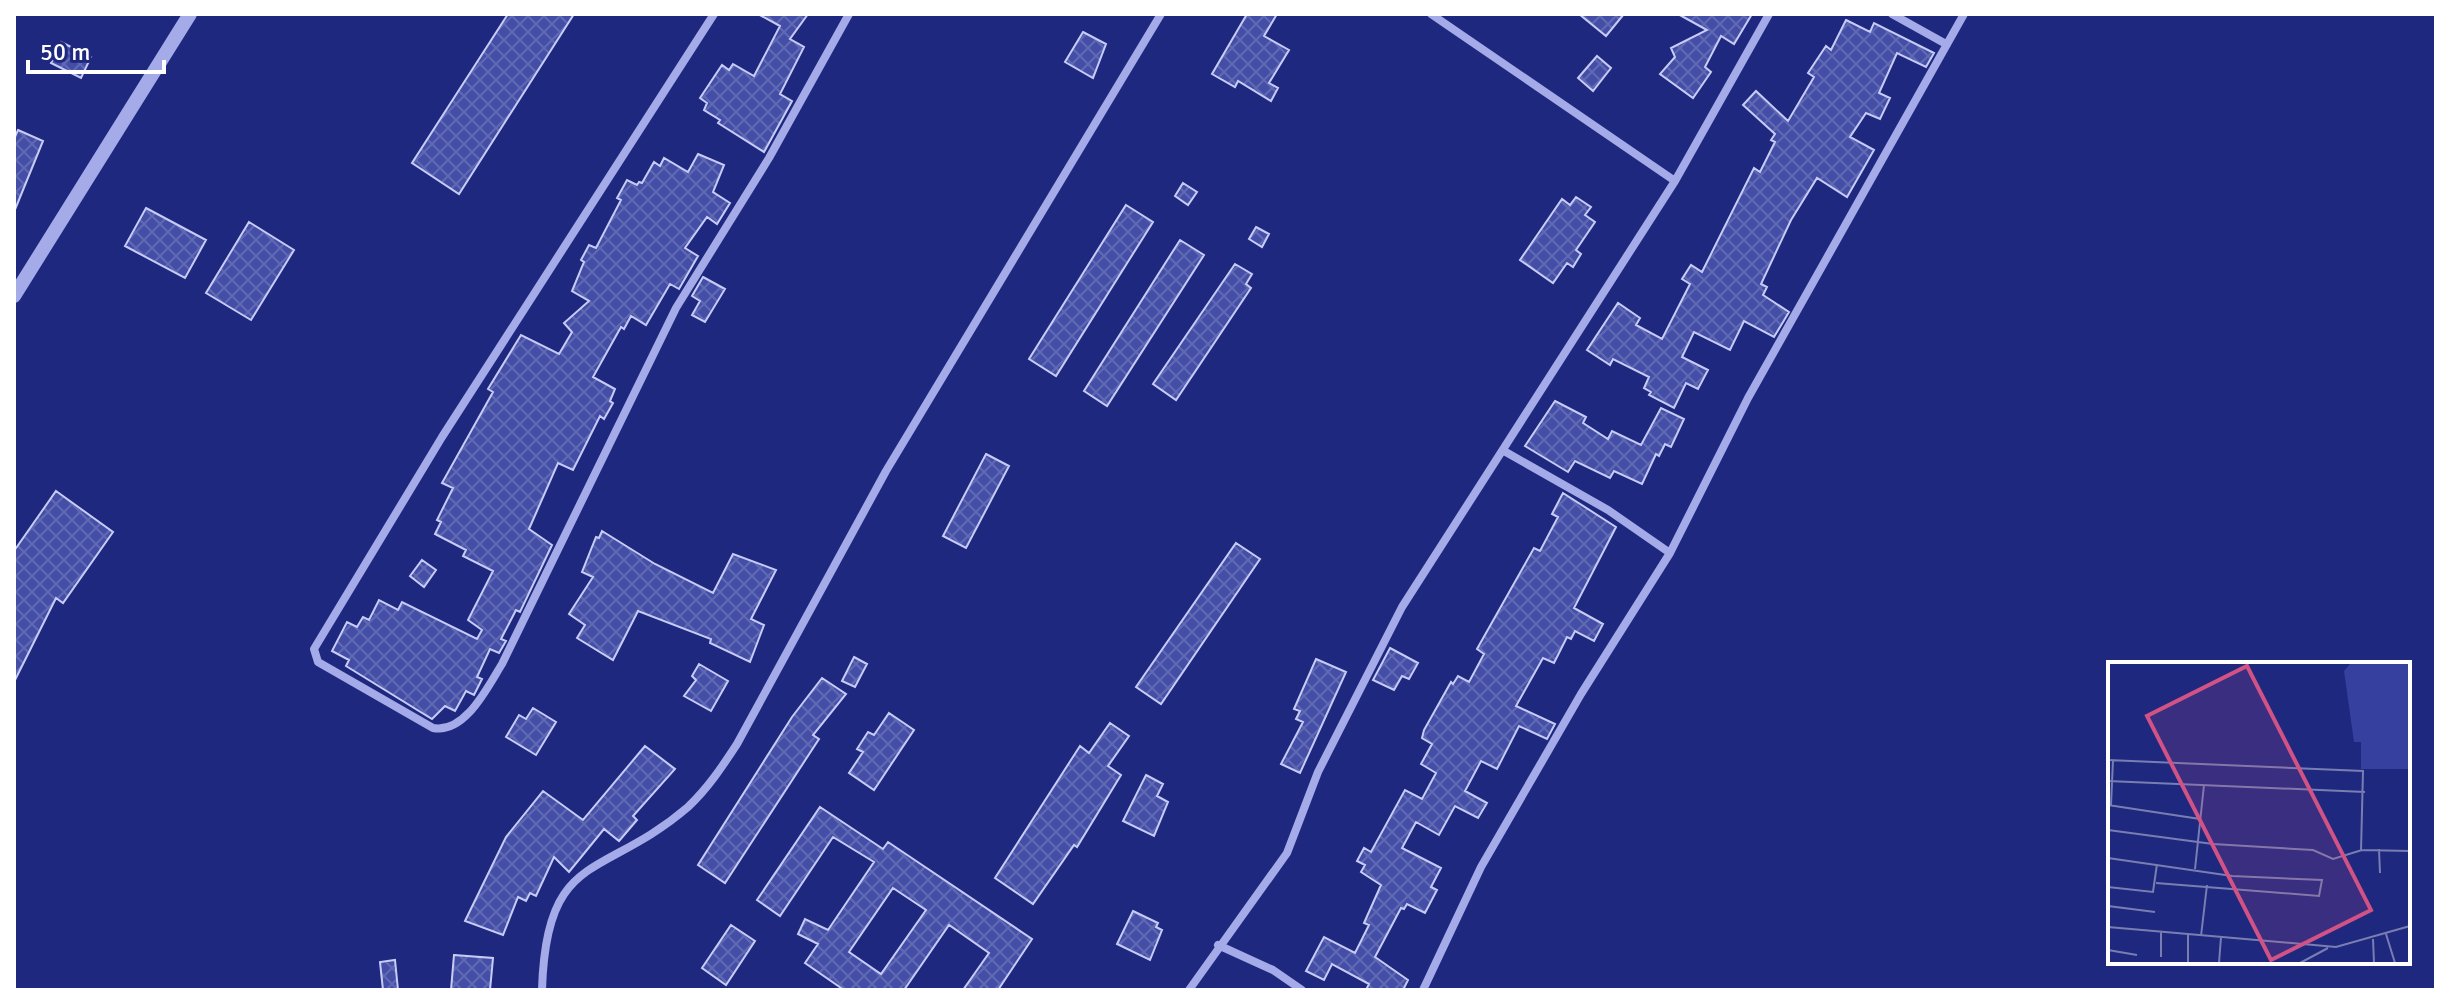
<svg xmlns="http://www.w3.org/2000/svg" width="2450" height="1004" font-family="Signika,sans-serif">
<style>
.building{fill:url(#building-cross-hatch);stroke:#c7ccf6;stroke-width:2;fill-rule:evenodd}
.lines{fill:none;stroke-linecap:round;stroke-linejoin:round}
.minor{stroke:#a4abe8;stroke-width:8}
.tertiary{stroke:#a4abe8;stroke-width:14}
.inset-road{fill:none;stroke:#797eb2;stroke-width:2}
.view{fill:#d15284;fill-opacity:0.15;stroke:#d15284;stroke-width:4}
.inset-edge{fill:none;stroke:#fff;stroke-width:4}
</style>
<defs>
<pattern id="building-cross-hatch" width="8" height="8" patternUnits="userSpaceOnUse" patternTransform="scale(2)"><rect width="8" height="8" fill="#444ea6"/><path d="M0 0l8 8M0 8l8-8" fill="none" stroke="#6069b3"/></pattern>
</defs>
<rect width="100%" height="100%" fill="#1f287f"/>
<path class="building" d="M 508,14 L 574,14 L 459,194 L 412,163 Z
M 758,14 L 808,14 L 790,39 L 804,47 L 780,94 L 792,101 L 764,152 L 718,123 L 720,120 L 704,110 L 707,103 L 700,98 L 722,65 L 729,70 L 733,64 L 754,76 L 780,26 Z
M 1247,14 L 1277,14 L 1264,36 L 1289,50 L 1269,83 L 1278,88 L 1271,101 L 1238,81 L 1235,87 L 1212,74 Z
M 1579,14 L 1624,14 L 1606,36 Z
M 1678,14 L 1752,14 L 1734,44 L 1721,36 L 1705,67 L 1711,72 L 1693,98 L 1660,74 L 1675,57 L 1671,48 L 1707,30 Z
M 1846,20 L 1870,32 L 1874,23 L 1934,53 L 1926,67 L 1897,53 L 1879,93 L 1890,98 L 1880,119 L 1866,113 L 1850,137 L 1874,150 L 1847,197 L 1817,178 L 1791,220 L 1761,284 L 1767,287 L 1763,295 L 1789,312 L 1774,337 L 1744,321 L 1730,350 L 1694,332 L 1682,357 L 1708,370 L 1698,389 L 1686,383 L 1674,408 L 1649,395 L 1651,392 L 1644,388 L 1649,377 L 1613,359 L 1610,365 L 1587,350 L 1618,303 L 1640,318 L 1636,325 L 1662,339 L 1690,284 L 1682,279 L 1691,265 L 1702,272 L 1754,168 L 1760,172 L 1775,142 L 1771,140 L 1775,134 L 1743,105 L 1756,91 L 1788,121 L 1814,77 L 1808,73 L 1826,46 L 1831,50 Z
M 1083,32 L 1106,44 L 1093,78 L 1065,62 Z
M 61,42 L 91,57 L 81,78 L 51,63 Z
M 1597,56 L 1611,68 L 1593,91 L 1578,78 Z
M 18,130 L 43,141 L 14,212 L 14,139 Z
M 698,154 L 724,165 L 713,192 L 730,203 L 717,224 L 707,217 L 685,248 L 698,256 L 679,289 L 670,284 L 646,325 L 631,316 L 624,329 L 621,327 L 593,377 L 615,389 L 610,401 L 613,403 L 604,419 L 600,416 L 573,470 L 558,463 L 529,529 L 552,545 L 520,612 L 516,610 L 501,639 L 506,641 L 499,653 L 490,649 L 477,677 L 482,679 L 474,695 L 466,691 L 455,711 L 445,706 L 432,719 L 346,666 L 349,660 L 332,651 L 347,622 L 357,627 L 363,617 L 369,620 L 379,600 L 398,610 L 402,602 L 477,639 L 482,630 L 468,620 L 493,571 L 463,556 L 466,550 L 435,534 L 441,522 L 437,520 L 453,488 L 442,483 L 493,392 L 488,389 L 521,335 L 559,354 L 572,332 L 564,323 L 589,301 L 572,291 L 584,262 L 581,260 L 589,245 L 596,248 L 621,200 L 617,198 L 627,180 L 637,185 L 639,182 L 642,183 L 654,162 L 660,166 L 664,158 L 688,172 Z
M 1183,183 L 1197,192 L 1188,205 L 1175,196 Z
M 1576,197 L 1591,207 L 1585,215 L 1595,222 L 1576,250 L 1581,254 L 1573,267 L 1567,263 L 1553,283 L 1520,260 L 1562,199 L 1570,205 Z
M 1126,205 L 1153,222 L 1056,376 L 1029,359 Z
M 146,208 L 206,240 L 185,278 L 125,246 Z
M 249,222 L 294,250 L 251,320 L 206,293 Z
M 1256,227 L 1269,234 L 1262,247 L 1249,239 Z
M 1180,240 L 1204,255 L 1107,406 L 1084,391 Z
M 1235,264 L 1252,274 L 1246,284 L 1251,288 L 1176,400 L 1153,384 Z
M 703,277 L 725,289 L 705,322 L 692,315 L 700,301 L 692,296 Z
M 1555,401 L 1586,417 L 1583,423 L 1608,439 L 1612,431 L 1641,445 L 1661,408 L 1684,419 L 1671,447 L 1665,444 L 1659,456 L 1656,454 L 1642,484 L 1614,471 L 1610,478 L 1575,461 L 1568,472 L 1525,446 Z
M 986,454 L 1009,466 L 966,548 L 943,536 Z
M 56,491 L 113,532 L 63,603 L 56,598 L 14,682 L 14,551 Z
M 1563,493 L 1616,527 L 1574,608 L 1603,624 L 1594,641 L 1575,631 L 1571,639 L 1567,637 L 1554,663 L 1543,658 L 1516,706 L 1555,724 L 1547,739 L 1519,726 L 1497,769 L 1481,761 L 1465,791 L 1487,803 L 1478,818 L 1455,806 L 1439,835 L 1416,822 L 1402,848 L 1441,868 L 1431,887 L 1437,890 L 1425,913 L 1407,904 L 1404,909 L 1401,908 L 1375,957 L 1408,980 L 1403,990 L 1366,990 L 1369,984 L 1332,964 L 1324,980 L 1306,971 L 1324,937 L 1355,953 L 1369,925 L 1364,923 L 1381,885 L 1361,872 L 1365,865 L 1357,861 L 1364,848 L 1371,852 L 1405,790 L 1422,799 L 1436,773 L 1421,764 L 1432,744 L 1422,738 L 1424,730 L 1451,682 L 1453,684 L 1458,676 L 1469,682 L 1484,654 L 1477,649 L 1534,548 L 1540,551 L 1558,517 L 1552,514 Z
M 602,531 L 655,564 L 713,593 L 733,554 L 776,570 L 751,619 L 764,625 L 750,662 L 710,643 L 711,639 L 638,611 L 613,660 L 577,638 L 585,625 L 569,614 L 593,577 L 582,572 L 596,537 L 599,538 Z
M 1236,543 L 1260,559 L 1161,704 L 1136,687 Z
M 422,560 L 436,570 L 424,587 L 410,576 Z
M 1390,648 L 1418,663 L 1409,679 L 1402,676 L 1394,690 L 1373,680 Z
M 854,657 L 867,664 L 855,687 L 842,681 Z
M 1316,659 L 1346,672 L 1300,773 L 1281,764 L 1303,722 L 1296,719 L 1300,711 L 1294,709 Z
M 699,664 L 728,681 L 711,711 L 684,696 L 696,680 L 692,676 Z
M 822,678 L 846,694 L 813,735 L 819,739 L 725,883 L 698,865 L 792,717 Z
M 533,708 L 556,722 L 536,755 L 506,737 L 519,715 L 526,719 Z
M 889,713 L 914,730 L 874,790 L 849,773 L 863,752 L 857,749 L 868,732 L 874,735 Z
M 1110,723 L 1129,736 L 1108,766 L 1121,775 L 1077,847 L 1074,845 L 1033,904 L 995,878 L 1080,746 L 1089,753 Z
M 645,746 L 675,769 L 633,816 L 637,820 L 619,841 L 604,829 L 569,872 L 554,857 L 536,896 L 530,893 L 526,901 L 518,897 L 503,935 L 465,921 L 506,837 L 543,791 L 583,820 Z
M 1146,775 L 1163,784 L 1157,796 L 1168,802 L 1154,836 L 1123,821 Z
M 820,807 L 883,849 L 888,842 L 1032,939 L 998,990 L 963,990 L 989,953 L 949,925 L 904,990 L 844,990 L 805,963 L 818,944 L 798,934 L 805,919 L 828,930 L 874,862 L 833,837 L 780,916 L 757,900 ZM 893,888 L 926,910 L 881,974 L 849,952 Z
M 1133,911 L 1158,923 L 1156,927 L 1162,930 L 1150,960 L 1117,944 Z
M 731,925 L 755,941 L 726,985 L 702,968 Z
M 454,955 L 493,958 L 490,990 L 451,990 Z
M 395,960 L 398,990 L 383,990 L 380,962 Z"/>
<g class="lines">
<path class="minor" d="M 714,14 L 442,437 L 314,649 L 318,662 L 433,728 C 465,734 487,688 502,664 L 676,308 L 769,158 L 849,14
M 1431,14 L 1675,181
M 1892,14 L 1946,44
M 1504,451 L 1608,510 L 1670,553
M 1218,945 L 1273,970 L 1302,990
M 542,990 C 546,849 603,880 688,807 C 708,788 722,767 737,744 L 886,471 L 1161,14
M 1189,990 L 1287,853 L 1318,772 L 1402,607 L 1675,181 L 1769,14
M 1423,990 L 1481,867 L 1581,694 L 1670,553 L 1748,398 L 1964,14"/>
<path class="tertiary" d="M 14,296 L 190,14"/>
</g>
<g transform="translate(2108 662)">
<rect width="302" height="302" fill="#1f287f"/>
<path d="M 243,1 L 302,1 L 302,107 L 253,107 L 253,80 L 246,80 L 236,9 Z" fill="#36409f"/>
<path class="inset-road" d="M 0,98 L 255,109 L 253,189M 0,119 L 257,130M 0,143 L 92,157M 3,143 L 5,98M 0,168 L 105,182 L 205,188 L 225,197 L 254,188 L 302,189M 271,187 L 272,211M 0,196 L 124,214 L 214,218 L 211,234 L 48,221M 87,207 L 96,123M 0,225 L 45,230 L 49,202M 0,244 L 47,250M 0,265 L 228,285 L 302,264M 53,270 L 53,295M 278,272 L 287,301M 93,274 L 99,223M 265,277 L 266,301M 0,288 L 29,293M 80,301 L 80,272M 111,301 L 113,275M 192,301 L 220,286"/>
<path class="view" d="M 139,4 L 263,248 L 163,298 L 39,54 Z"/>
<rect width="302" height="302" class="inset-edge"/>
</g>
<rect width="2450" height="1004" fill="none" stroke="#ffffff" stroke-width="32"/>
<path d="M28 60v12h136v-12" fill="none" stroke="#ffffff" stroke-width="4"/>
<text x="40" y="60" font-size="24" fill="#ffffff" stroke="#1f287f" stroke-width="6" paint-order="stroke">50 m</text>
</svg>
